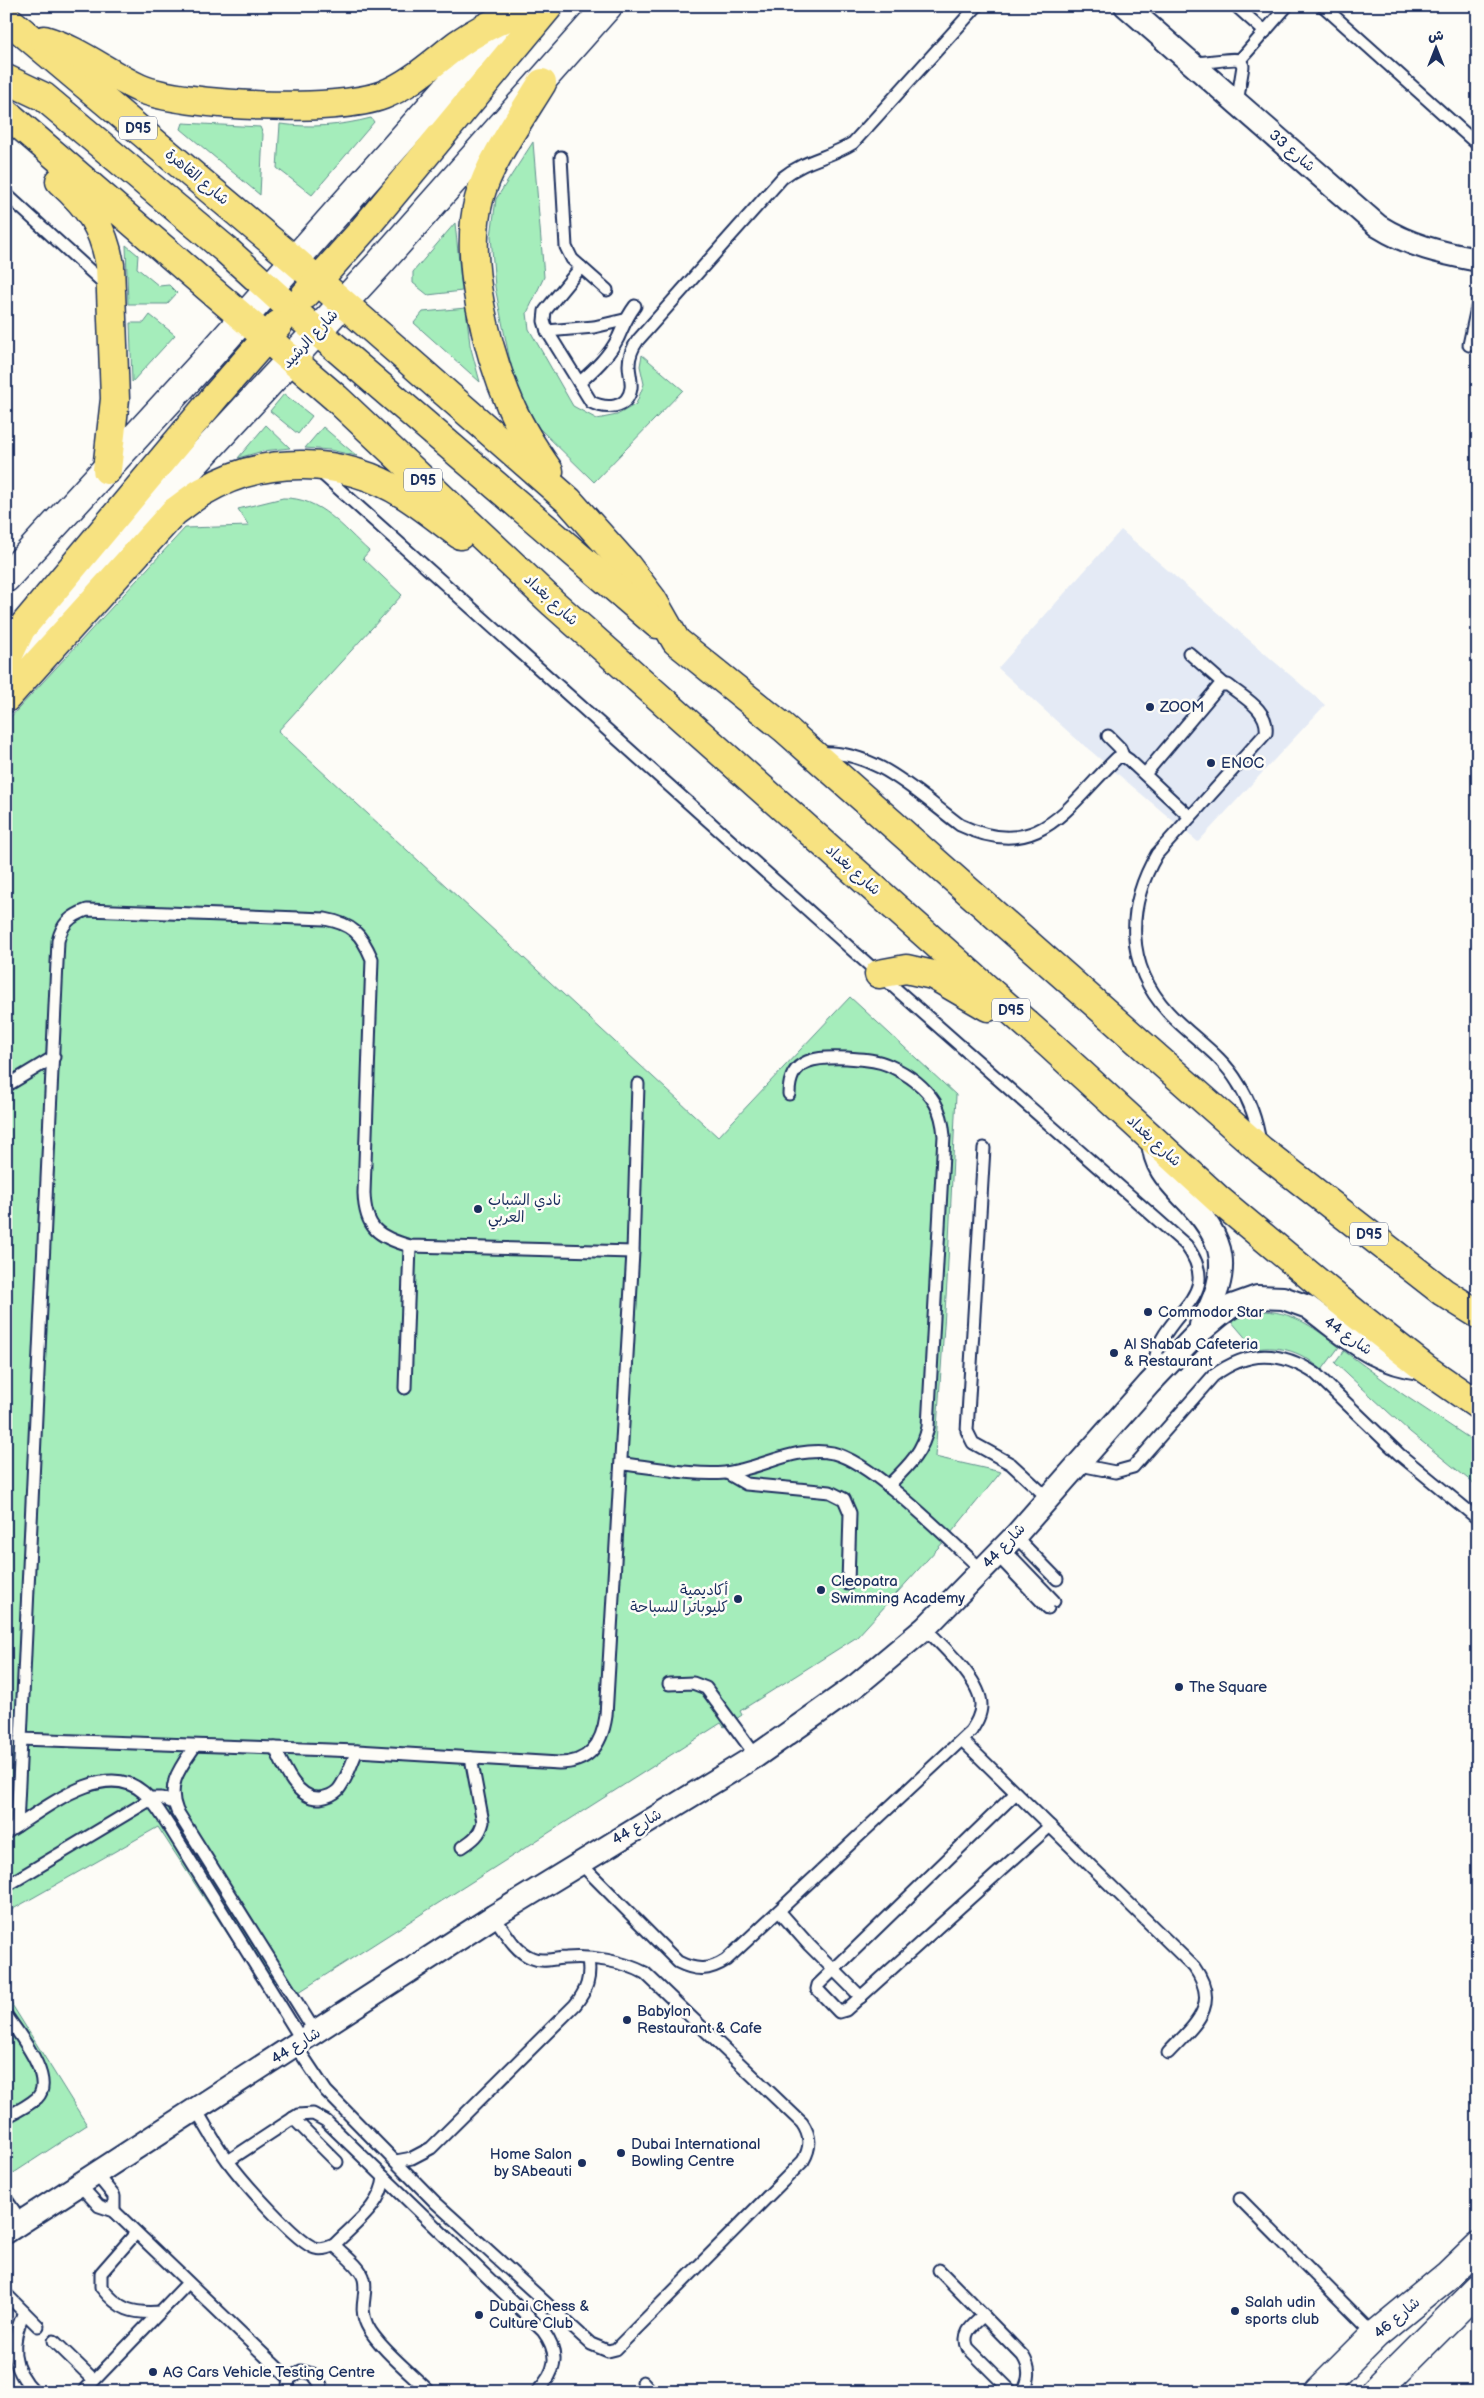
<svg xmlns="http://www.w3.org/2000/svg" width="1484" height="2398" font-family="'Balsamiq Sans','Playpen Sans Arabic',sans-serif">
<rect width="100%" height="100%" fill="#fdfcf7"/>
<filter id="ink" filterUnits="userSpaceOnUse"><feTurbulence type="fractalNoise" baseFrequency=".02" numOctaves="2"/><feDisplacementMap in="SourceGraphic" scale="10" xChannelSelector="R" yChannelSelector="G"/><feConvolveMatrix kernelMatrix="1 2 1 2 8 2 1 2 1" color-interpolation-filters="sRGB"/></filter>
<g filter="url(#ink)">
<!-- built -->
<polygon fill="#e4eaf5" points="1121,530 1325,705 1198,842 1073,736 998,668"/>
<!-- green -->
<g fill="#a5edbb" stroke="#608e8c">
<path d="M371,118L374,122L312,195L277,168L280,124C311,128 340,126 371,118Z"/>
<polygon points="183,123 260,127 263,134 260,195 181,129"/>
<polygon points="533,142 544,277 527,313 529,329 573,406 597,419 617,415 636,404 644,384 640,366 642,355 683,390 594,482 539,428 515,386 495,287 491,236 496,199"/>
<polygon points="455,223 462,291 428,295 413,283 413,272"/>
<polygon points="126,245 138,255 137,268 159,286 169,285 177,293 167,304 128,304"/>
<polygon points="466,308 470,345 480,382 414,323 423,312"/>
<polygon points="150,315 175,335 132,382 130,323 144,323"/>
<polygon points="284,394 312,416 298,434 270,411"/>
<polygon points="266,425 290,448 263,451 238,458"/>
<polygon points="323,427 357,456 330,450 305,448"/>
<path d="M283,498C321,497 343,528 369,551L363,558L402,595L278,731L718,1137L850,997L956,1095L947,1282L935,1457L1001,1472L947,1538L857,1637L740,1711L742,1715L724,1727L721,1723L299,1992L288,1976L264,1990L158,1827L6,1913V722L185,528L249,526L238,509Z"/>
<path d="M1265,1311C1296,1313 1316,1329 1339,1347L1322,1370C1302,1352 1282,1345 1255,1349L1231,1321L1253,1312Z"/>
<polygon points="1344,1351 1404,1395 1478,1444 1478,1487 1410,1432 1335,1363"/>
<polygon points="6,1995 87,2125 6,2178"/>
</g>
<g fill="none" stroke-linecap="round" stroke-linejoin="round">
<defs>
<g id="service">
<polyline points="1236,6 1265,32"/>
<polyline points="1323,6 1478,145"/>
<polyline points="1240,60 1287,6"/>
<path d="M1195,63C1206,63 1233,57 1240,60L1243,66L1237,103"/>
<polyline points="561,157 566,247 572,259 607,290"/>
<polyline points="6,194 108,287"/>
<path d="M581,267L545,311L544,321L547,331L591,402C605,409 628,410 631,388C632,380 629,373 629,365C629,355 633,347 638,340L782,178C806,159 829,158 853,143L977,6"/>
<polyline points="547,331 594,327 624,320"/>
<polyline points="1469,345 1478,303"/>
<path d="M579,383C594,370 609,356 618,338C624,325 626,318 635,306"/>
<path d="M320,472L879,974L1186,1245C1219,1290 1182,1303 1162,1339C1156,1350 1154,1364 1151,1376"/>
<polyline points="1189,653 1224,684"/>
<polyline points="1108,736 1120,748 1123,756"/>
<path d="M817,753C874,748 917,793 960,825C1040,863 1067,806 1117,758L1123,756L1129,760L1190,817"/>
<path d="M1145,774L1220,685H1228C1244,698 1269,710 1266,733L1157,854C1126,907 1125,965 1168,1012C1191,1037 1221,1054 1238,1083C1250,1101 1257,1122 1260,1143"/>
<polyline points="6,1086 54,1057"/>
<path d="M789,1094C789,1057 818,1057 847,1058C860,1059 875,1059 888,1065C906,1073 924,1085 935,1103C941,1113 943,1124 944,1136L928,1427C923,1453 906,1468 888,1486"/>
<polyline points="984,1148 967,1431 973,1443 1011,1464 1049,1499"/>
<polyline points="405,1388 410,1246"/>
<path d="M623,1464C654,1467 693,1476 725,1473C761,1469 796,1445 833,1453C874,1463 949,1540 982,1570"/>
<path d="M1080,1465L1115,1472L1133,1467L1213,1376C1248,1350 1280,1350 1316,1374L1399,1454L1478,1519"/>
<polyline points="727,1473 746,1484 830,1492 844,1499 850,1513 848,1584"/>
<polyline points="1015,1536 1057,1579"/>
<polyline points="1003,1548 1054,1601"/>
<polyline points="997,1555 1048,1608"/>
<polyline points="669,1684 693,1683 706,1688 756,1756"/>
<path d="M20,1739L357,1751L559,1763C589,1763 602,1744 606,1716L633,1252L638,1084"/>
<path d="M962,1740L1194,1967C1222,2006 1194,2025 1168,2053"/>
<path d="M195,1746C180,1768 166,1784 177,1811L316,2033"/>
<path d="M275,1748C283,1766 297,1800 320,1798C327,1797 333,1795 338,1790C347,1779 351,1764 357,1751"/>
<polyline points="1016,1793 818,1985 817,1989 839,2012 846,2010 1050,1826"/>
<path d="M17,1826L58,941C62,924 70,916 87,910L325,919C352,924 361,933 372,959L364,1193C365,1228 378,1237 410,1246L633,1252"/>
<path d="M6,1833C41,1812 103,1758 143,1792C154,1801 161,1814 169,1826L303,2042"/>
<path d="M462,1847C473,1840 480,1835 483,1822L471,1758"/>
<path d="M579,1862L678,1962C696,1971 709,1971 726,1960L971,1731C976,1723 981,1715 981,1705C981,1680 942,1646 925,1628"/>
<polyline points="6,1886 153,1798 161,1798 174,1803"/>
<polyline points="779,1911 809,1945 861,1997"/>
<path d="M6,2015C18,2033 56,2079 37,2098C28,2106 16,2112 6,2117"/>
<path d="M296,2046L326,2091L435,2202L591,2344L608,2351L616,2349L803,2161C811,2147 811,2136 802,2123L645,1973C622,1961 593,1956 566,1958C555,1958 543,1963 532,1958C515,1952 504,1930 494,1916"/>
<path d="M195,2108C206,2126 216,2145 228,2161C241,2179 297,2243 315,2248C322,2250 328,2248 334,2245C353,2225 382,2206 384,2177"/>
<polyline points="293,2118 337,2162"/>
<path d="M228,2161L298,2115L313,2114L326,2121L543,2331C560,2354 557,2371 537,2392"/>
<path d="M396,2161L412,2158L431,2148L575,2005C587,1990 591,1978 588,1959"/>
<polyline points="96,2174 114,2196 114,2211"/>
<polyline points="79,2184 99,2206 114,2211 289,2379"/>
<polyline points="6,2199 21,2221"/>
<polyline points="1240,2199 1375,2335"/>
<path d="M136,2233L101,2273V2287C119,2310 132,2314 160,2312"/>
<path d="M334,2245C343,2254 361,2267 364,2279C368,2294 358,2306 367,2325C377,2346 413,2375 430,2392"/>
<path d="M939,2270L1023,2356C1031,2369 1030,2379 1023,2392"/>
<polyline points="6,2294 38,2326"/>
<path d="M24,2312C10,2343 10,2367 35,2392"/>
<path d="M983,2316C973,2325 961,2333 968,2348L1012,2392"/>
<polyline points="54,2341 94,2380"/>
<polyline points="643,2382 652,2392"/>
<polyline points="83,2392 188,2283"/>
<polyline points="287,2392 289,2379 301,2371 313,2374 321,2385 321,2392"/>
</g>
<g id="minor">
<path d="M1126,6L1378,226C1410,246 1441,253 1478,260"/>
<path d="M1153,1140C1154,1165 1166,1178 1183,1196C1228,1241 1232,1269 1201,1325"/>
<path d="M6,2232L494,1916L756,1756L816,1714L858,1684L925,1628L1015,1536L1149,1384L1195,1336L1220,1315L1232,1306L1257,1297L1283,1298L1308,1307C1350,1338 1371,1362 1426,1369"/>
</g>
<g id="tertiary">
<polyline points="1318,2392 1375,2335 1448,2275 1478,2246"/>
<polyline points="1375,2392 1478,2289"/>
</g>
<g id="secondary">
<polyline points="6,578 208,358 513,14"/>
<polyline points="6,667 380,263 608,6"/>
</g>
<g id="primary">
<polyline points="6,18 294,260 569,501 627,566 652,599 676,641 784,728 1261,1150 1443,1292 1478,1314"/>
<path d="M44,40C79,50 106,73 139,88C183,107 338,113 383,95C411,84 434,62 458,44C475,32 493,23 512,15"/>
<polyline points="6,79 44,97 225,249 292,310 657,624"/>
<path d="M542,83C522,116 489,162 479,199C463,260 487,352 512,409C522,431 535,451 549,471"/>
<polyline points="6,113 336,398 553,603 1049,1044 1219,1200 1356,1314 1426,1369 1478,1405"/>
<path d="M60,181C89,207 103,226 110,265L115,399L107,470"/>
<polyline points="305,295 363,230 549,6"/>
<polyline points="6,661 21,629 219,392 278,325"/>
<path d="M6,698L174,512C183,506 192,498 202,492C263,455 344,456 405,495C424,507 442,522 460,535"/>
<polyline points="879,974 906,969 933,975 988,1007"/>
</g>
</defs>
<!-- service casing -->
<use href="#service" stroke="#1b2f5e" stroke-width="15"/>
<!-- minor casing -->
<use href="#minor" stroke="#1b2f5e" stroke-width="26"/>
<!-- tertiary casing -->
<use href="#tertiary" stroke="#1b2f5e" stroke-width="31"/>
<!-- secondary casing -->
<use href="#secondary" stroke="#1b2f5e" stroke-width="31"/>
<!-- primary casing -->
<use href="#primary" stroke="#1b2f5e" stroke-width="31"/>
<!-- service -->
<use href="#service" stroke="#fdfcf7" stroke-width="11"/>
<!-- minor -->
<use href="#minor" stroke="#fdfcf7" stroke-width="22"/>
<!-- tertiary -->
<use href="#tertiary" stroke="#fdfcf7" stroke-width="28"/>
<!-- secondary -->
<use href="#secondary" stroke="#fdfcf7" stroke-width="28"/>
<!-- primary -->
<use href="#primary" stroke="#f7e281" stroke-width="28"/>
</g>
</g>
<!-- markers -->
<g fill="#1b2f5e" stroke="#fdfcf7" stroke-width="2">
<circle cx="1150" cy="707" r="5"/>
<circle cx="1211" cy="763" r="5"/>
<circle cx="478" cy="1209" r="5"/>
<circle cx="1148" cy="1312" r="5"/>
<circle cx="1114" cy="1353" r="5"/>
<circle cx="821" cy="1590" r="5"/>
<circle cx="738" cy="1599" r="5"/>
<circle cx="1179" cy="1687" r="5"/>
<circle cx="627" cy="2020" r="5"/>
<circle cx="621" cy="2153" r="5"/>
<circle cx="582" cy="2163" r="5"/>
<circle cx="1235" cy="2311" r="5"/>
<circle cx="479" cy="2315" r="5"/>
<circle cx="153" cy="2372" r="5"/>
</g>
<g text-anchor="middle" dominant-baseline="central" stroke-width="5" stroke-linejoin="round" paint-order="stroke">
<!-- shield labels -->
<g fill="#fdfcf7" stroke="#5f6c8c" stroke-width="1">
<rect x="119" y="116.5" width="38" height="23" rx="4"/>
<rect x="404" y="468.5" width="38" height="23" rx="4"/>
<rect x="992" y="998.5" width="38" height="23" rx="4"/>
<rect x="1350" y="1222.5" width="38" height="23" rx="4"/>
</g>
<g font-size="14" font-weight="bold" fill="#1b2f5e">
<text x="138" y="128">D95</text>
<text x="423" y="480">D95</text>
<text x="1011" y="1010">D95</text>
<text x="1369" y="1234">D95</text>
</g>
<!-- street labels -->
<g font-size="15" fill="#1b2f5e" stroke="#fdfcf7">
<text transform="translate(1292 151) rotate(41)">شارع 33</text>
<text transform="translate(197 177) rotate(40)">شارع القاهرة</text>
<text transform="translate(310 339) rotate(-47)">شارع الرشيد</text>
<text transform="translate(551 600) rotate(43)">شارع بغداد</text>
<text transform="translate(853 870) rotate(42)">شارع بغداد</text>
<text transform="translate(1154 1141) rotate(43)">شارع بغداد</text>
<text transform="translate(1348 1336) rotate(35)">شارع 44</text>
<text transform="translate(1004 1546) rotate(-47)">شارع 44</text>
<text transform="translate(637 1827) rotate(-31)">شارع 44</text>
<text transform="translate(296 2046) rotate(-32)">شارع 44</text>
<text transform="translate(1397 2318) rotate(-40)">شارع 46</text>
</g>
<!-- poi labels -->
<g font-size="15" fill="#1b2f5e" stroke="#fdfcf7" text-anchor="start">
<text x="1160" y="707">ZOOM</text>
<text x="1221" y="763">ENOC</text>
<text x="488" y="1200">نادي الشباب<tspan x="488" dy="17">العربي</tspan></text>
<text x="1158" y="1312">Commodor Star</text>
<text x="1124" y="1344">Al Shabab Cafeteria<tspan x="1124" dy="17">&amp; Restaurant</tspan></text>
<text x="831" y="1581">Cleopatra<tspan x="831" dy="17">Swimming Academy</tspan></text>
<text x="728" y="1590" text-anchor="end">أكاديمية<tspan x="728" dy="17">كليوباترا للسباحة</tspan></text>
<text x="1189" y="1687">The Square</text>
<text x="637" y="2011">Babylon<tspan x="637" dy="17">Restaurant &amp; Cafe</tspan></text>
<text x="631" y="2144">Dubai International<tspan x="631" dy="17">Bowling Centre</tspan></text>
<text x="572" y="2154" text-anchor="end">Home Salon<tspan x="572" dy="17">by SAbeauti</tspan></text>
<text x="1245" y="2302">Salah udin<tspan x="1245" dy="17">sports club</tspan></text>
<text x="489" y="2306">Dubai Chess &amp;<tspan x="489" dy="17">Culture Club</tspan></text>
<text x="163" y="2372">AG Cars Vehicle Testing Centre</text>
</g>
</g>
<!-- margin -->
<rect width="1484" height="2398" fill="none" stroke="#fdfcf7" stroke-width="25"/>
<rect x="12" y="12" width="1459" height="2373" fill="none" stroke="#1b2f5e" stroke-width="2" filter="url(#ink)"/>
<!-- north arrow -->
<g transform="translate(1436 48)" stroke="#fdfcf7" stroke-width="4" paint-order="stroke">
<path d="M0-4L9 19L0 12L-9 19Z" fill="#1b2f5e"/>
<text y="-8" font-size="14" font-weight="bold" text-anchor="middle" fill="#1b2f5e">ش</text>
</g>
</svg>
